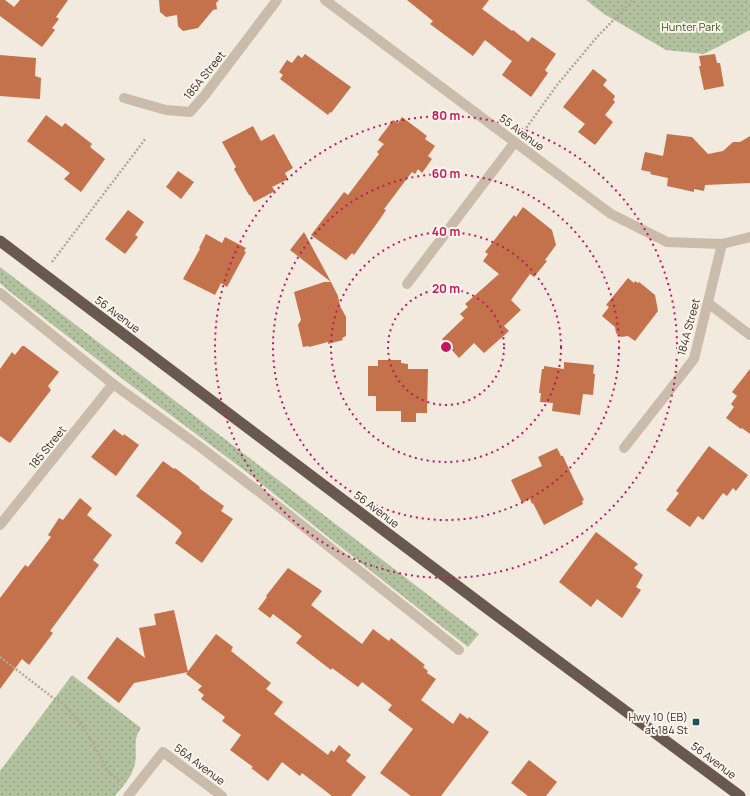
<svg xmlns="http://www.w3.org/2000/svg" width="750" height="796" font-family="Manrope,sans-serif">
<defs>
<pattern id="green-dots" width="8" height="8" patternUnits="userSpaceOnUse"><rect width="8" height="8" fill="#b2c19e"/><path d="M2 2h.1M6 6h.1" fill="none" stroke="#929d81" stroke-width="1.8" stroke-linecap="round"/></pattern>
</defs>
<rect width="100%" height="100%" fill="#f2eade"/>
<!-- green -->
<g fill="url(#green-dots)">
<polygon points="586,0 750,0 750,30 704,54 666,50 604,14"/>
<polygon points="0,267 59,312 479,634 468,647 391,587 244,470 120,377 9,291 0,283"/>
<path d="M72,675L141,728C131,742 139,753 134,767C131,778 122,787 115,796H0V771Z"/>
</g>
<!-- building -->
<g fill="#c3724b">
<polygon points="0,0 5,0 14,7 20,0 68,0 56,17 59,19 52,28 55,30 42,47 0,16"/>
<polygon points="159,0 219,0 216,3 217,9 213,10 198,28 183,31 178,26 177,15 166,17 160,12"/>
<polygon points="407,0 489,0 482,9 512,31 513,30 528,42 532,37 556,54 545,70 548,73 531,97 502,75 512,61 485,40 473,56 430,24 433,21"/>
<polygon points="305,54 351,87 331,113 330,112 328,115 280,79 283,75 279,72 287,60 292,63 298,55 302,58"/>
<polygon points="715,54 717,63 720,63 724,86 704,90 699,66 701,66 699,56"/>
<polygon points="0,55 36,58 35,76 41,78 40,99 0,96"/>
<polygon points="593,69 607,80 603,85 615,96 613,100 615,102 605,115 613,122 595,145 578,132 585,124 563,107"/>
<polygon points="46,115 62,127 65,123 92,144 90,147 105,159 81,192 64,179 70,173 27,141"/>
<polygon points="402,117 427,136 425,139 435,146 428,156 432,159 422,173 418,169 415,174 412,172 384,209 386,210 380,219 354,255 352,253 346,260 311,235 344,192 348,195 379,154 377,152 384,144 378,140 393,120 398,123"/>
<polygon points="253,126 261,141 274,134 293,168 285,173 288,179 272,187 275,191 254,202 250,195 249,195 234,169 236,167 222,142"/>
<polygon points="667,134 692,137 708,154 723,151 733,142 740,142 750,136 750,183 705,185 704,191 694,189 694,192 667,186 668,178 650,174 651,172 641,170 645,152 663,156"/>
<polygon points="178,171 194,182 181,199 166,187"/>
<polygon points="523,207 552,230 556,245 545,260 547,261 534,277 530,274 511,300 521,310 504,326 509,331 484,353 474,343 459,358 442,339 464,318 460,314 468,307 465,304 499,274 483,261 488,254 485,252 514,215 516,217"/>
<polygon points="128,210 144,222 135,235 138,237 125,254 105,239"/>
<polygon points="304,232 331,282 290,250"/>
<polygon points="206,234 222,243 225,237 246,248 244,251 246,252 227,287 221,283 215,295 183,279 200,249 199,248"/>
<polygon points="628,278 634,283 635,281 638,283 639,282 655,295 658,311 635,341 628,336 621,337 616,333 615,327 602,316 609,307 606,305"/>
<polygon points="324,282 331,282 338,296 340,306 346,317 346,336 342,338 343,340 328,344 328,342 309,347 309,346 303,347 298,325 301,320 294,292"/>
<polygon points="22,346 24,346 59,372 48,386 51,390 10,443 0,436 0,369 12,352 15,355"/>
<polygon points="378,360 401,360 401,363 408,364 408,369 428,369 427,413 416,413 416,422 401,422 401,411 376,411 376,396 368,396 368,366 378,366"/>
<polygon points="564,362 594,365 593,374 595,374 593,395 583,394 580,415 552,411 553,403 540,402 541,393 539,393 542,369 544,369 544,366 564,369"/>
<polygon points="750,369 750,434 742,428 741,429 726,418 734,407 731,404 737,396 732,392"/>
<polygon points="114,429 123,436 124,434 139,445 116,476 91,457"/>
<polygon points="709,446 748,475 736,491 733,488 727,496 723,493 703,520 698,516 690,527 666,510 679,493 676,491"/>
<polygon points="557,448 561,456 563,456 574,480 584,500 582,501 583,504 544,525 533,503 532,504 530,499 522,503 511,480 542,466 538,457"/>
<polygon points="163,461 174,469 175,468 200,487 199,488 224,506 221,511 233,519 202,563 175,543 182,533 180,530 136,496"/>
<polygon points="80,498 92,508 87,515 112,535 93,560 99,565 50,631 53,633 29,665 22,659 0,689 0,598 25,565 28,567 51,537 48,535 59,518 63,520"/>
<polygon points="596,532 638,564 634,568 643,575 636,587 641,590 622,618 597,599 591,607 559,582"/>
<polygon points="288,568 322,591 311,605 362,644 373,629 389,641 391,638 425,665 423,667 428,671 427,673 436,679 421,700 453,724 460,713 468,719 469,717 489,732 441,796 411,796 380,773 413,729 388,710 392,705 362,682 358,687 332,668 331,670 296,643 302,636 273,614 270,618 258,609 267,597 266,596"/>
<polygon points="174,610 188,672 134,683 119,703 87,678 117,637 145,658 139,628 156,625 154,614"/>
<polygon points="216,634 233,647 231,651 271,683 266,689 283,702 274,714 328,755 331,750 334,752 339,745 351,755 346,761 366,777 351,796 332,796 302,773 300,776 282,762 268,781 251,768 253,767 230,750 241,735 222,721 225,717 201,699 204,695 198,690 202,686 186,674"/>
<polygon points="529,760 557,782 546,796 528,796 511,783"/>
</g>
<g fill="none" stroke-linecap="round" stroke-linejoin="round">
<!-- path -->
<g stroke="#b6a594" stroke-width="2.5" stroke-dasharray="2 2" stroke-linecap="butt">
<polyline points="524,131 557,85 597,37 633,0"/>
<polyline points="52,262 146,138"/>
<polyline points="0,657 52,697 62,703 84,728 108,771 120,781"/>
</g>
<!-- service -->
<polyline stroke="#cabbaa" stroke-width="10" points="708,303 750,335"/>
<!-- minor -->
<g stroke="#cabbaa" stroke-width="10">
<polyline points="325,0 611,214 667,242 722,244 750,237"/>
<polyline points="124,98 166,110 190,112 205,95 277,0"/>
<polyline points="407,284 515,142"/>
<polyline points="0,293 113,384 199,446 284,511 459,650"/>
<polyline points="624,448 694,359 722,244"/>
<polyline points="0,525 113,384"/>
<polyline points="128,796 163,752 222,796"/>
</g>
<!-- trunk -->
<polyline stroke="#68584e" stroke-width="11" points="0,241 488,609 740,796"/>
</g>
<!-- distance rings -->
<g fill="none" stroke="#c2185b" stroke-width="2" stroke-dasharray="2 4">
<circle cx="446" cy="347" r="58"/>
<circle cx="446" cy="347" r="115"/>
<circle cx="446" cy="347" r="173"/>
<circle cx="446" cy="347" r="231"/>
</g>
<!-- markers -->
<rect fill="#1f5058" stroke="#faf4ea" stroke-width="1.5" x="692" y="718" width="8" height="8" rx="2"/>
<g text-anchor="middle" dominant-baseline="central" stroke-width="4" stroke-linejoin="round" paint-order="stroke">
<!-- park labels -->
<g font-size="11" fill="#43552d" stroke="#faf4ea">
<text x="691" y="26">Hunter Park</text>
</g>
<!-- street labels -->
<g font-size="11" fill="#372f29" stroke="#faf4ea">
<text transform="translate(204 75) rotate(-51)">185A Street</text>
<text transform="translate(522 132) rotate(37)">55 Avenue</text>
<text transform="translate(118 314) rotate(37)">56 Avenue</text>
<text transform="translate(688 327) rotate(-75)">184A Street</text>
<text transform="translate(47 447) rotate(-51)">185 Street</text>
<text transform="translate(377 509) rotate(37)">56 Avenue</text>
<text transform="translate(714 760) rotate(37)">56 Avenue</text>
<text transform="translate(200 764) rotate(37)">56A Avenue</text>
</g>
<!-- poi labels -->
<g font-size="11" fill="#372f29" stroke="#faf4ea" text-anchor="end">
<text x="688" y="716">Hwy 10 (EB)<tspan x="688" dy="13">at 184 St</tspan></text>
</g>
</g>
<circle cx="446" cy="347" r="6" fill="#c2185b" stroke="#faf4ea" stroke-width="2"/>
<g font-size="12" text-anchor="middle" font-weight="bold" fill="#c2185b" stroke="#faf4ea" stroke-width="4" stroke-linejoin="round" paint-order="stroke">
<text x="446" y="120">80 m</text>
<text x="446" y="178">60 m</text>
<text x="446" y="236">40 m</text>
<text x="446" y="293">20 m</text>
</g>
</svg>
